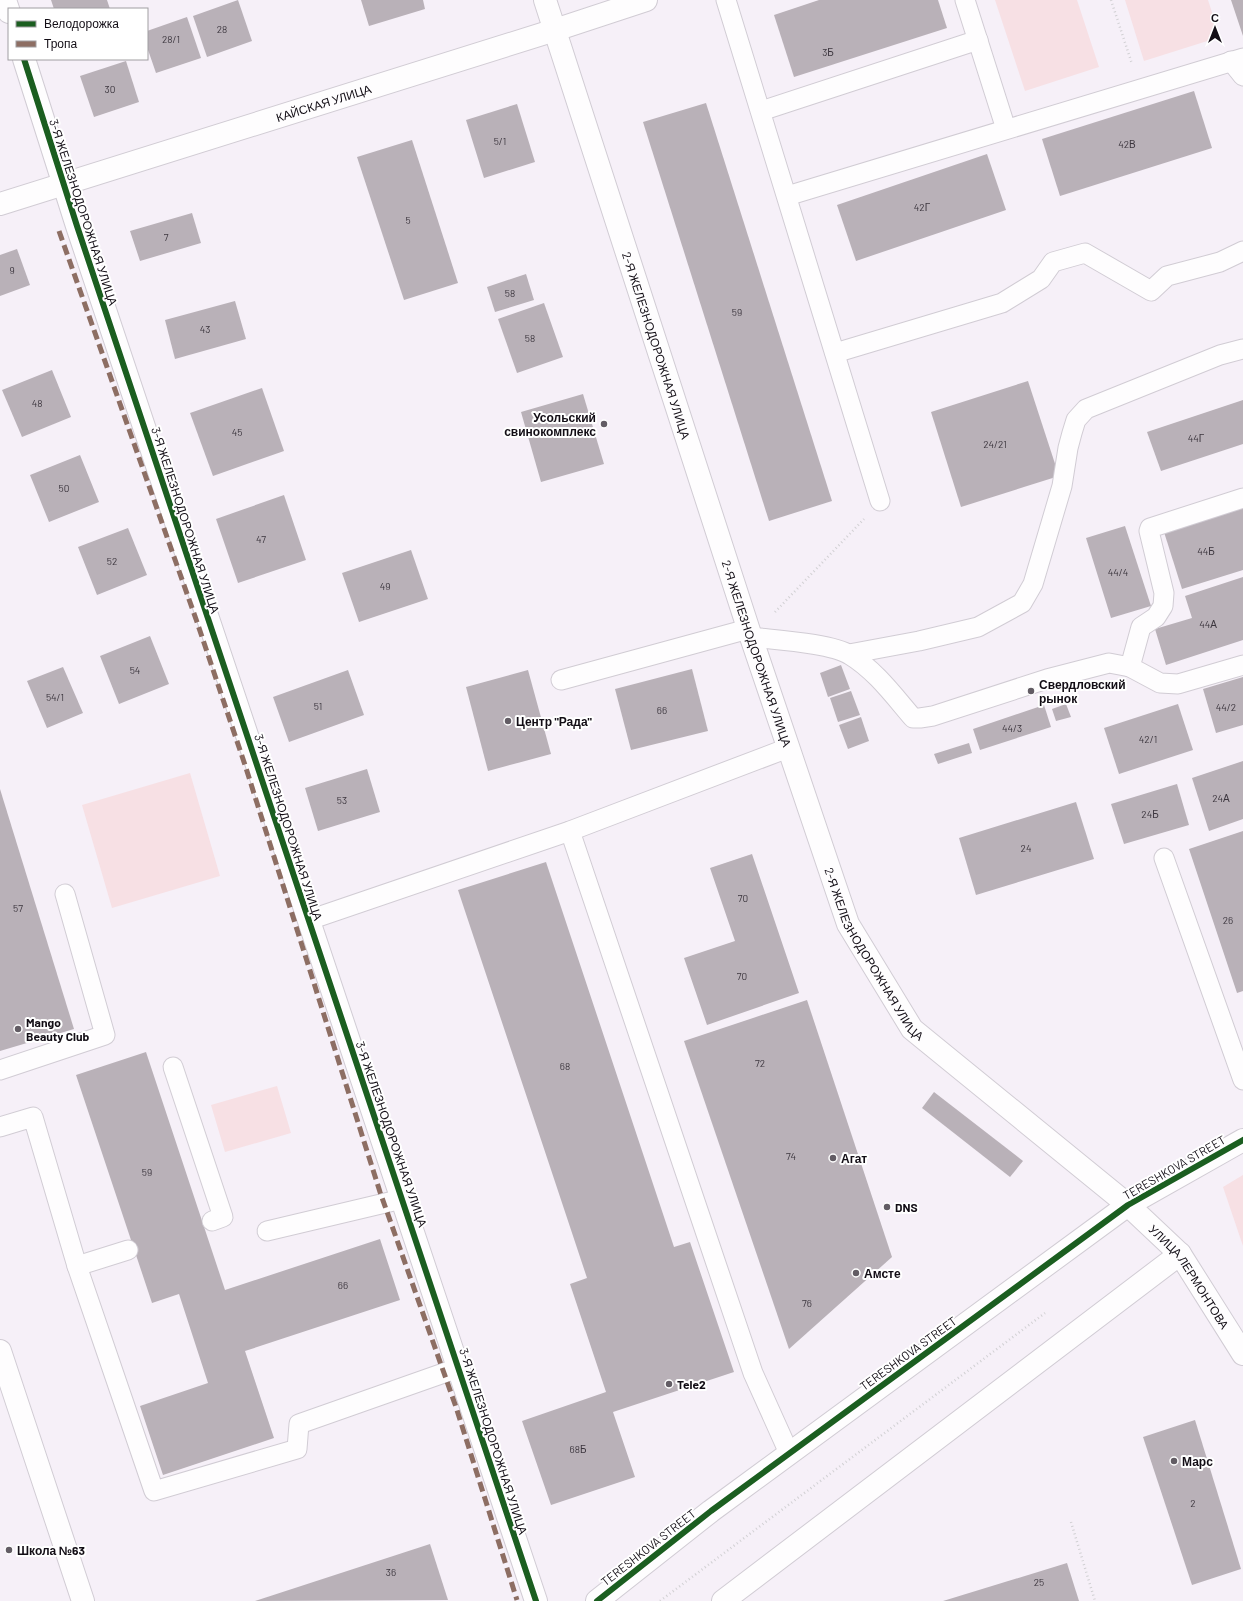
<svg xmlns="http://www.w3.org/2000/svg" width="1243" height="1601" font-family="Barlow,sans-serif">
<rect width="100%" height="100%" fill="#f6f0f8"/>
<!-- green -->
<g fill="#f7e0e4">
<polygon points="995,0 1077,0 1099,67 1025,91"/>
<polygon points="1125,0 1208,0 1220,37 1144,61"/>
<polygon points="190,773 220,876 112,908 82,805"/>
<polygon points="277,1086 291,1133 225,1152 211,1105"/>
<polygon points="1243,1175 1243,1246 1223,1187"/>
</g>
<!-- building -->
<g fill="#b9b1b8">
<polygon points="51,0 107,0 110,9 54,9"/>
<polygon points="238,0 252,41 207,57 193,16"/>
<polygon points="361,0 423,0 425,9 369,26"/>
<polygon points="819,0 938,0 947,28 794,77 774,15"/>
<polygon points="1231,0 1243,0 1243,36"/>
<polygon points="187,17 201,58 156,73 147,47 147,31"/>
<polygon points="126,61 139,102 94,117 80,76"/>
<polygon points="1194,91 1212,148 1060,196 1042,139"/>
<polygon points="706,103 832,501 769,521 643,122"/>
<polygon points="517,104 535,162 484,178 466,120"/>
<polygon points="412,140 458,283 404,300 357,157"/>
<polygon points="987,154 1006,210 856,261 837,205"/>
<polygon points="192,213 201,243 140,261 130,231"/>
<polygon points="17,249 30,285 0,296 0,255"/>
<polygon points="526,274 534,300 495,312 487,287"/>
<polygon points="235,301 246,339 175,359 165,320"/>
<polygon points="544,303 563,357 517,373 498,319"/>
<polygon points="52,370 71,417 22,437 2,390"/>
<polygon points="1028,381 1059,476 961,507 931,412"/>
<polygon points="262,388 284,451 213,476 190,413"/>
<polygon points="583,394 604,464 541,482 521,412"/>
<polygon points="1243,400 1243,444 1161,471 1147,432"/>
<polygon points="80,455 99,502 49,522 30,475"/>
<polygon points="284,495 306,560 238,583 216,519"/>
<polygon points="1243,507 1243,570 1182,589 1164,532"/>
<polygon points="1125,526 1151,606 1111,618 1086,538"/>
<polygon points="128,528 147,575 97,595 78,547"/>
<polygon points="411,550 428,599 359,622 342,573"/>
<polygon points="1243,577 1243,640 1166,665 1155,629 1192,618 1185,596"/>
<polygon points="150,636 169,684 119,704 100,656"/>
<polygon points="841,665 850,689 828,697 820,673"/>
<polygon points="63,667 83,713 47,728 27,681"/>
<polygon points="692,669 708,731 631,750 615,689"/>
<polygon points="348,670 364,715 289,742 273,697"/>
<polygon points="528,670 551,754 488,771 466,687"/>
<polygon points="1243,677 1243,725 1216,733 1203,689"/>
<polygon points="851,691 860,715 838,722 830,698"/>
<polygon points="1066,704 1071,717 1056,721 1052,709"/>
<polygon points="1178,704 1193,750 1119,774 1104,728"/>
<polygon points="1044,705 1051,727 980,750 973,729"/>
<polygon points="861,717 869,741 848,749 839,725"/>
<polygon points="969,743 972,753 938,764 934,754"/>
<polygon points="1243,761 1243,819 1209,831 1192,778"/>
<polygon points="367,769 380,812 318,831 305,788"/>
<polygon points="1177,784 1189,825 1124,844 1111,804"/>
<polygon points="0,789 74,1029 0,1051"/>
<polygon points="1076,802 1094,859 976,895 959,838"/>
<polygon points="1243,831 1243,991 1237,993 1189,849"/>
<polygon points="752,854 799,993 707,1025 684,958 735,941 710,868"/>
<polygon points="546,862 674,1247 690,1242 734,1372 613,1412 635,1477 551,1505 522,1421 606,1392 570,1284 587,1278 458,890"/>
<polygon points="807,1000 892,1257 789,1349 684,1041"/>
<polygon points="146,1052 225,1290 380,1239 400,1300 245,1351 274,1438 163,1475 140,1406 208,1383 179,1294 152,1303 76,1075"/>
<polygon points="934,1092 1023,1161 1010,1177 922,1108"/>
<polygon points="1195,1420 1241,1569 1192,1585 1143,1437"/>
<polygon points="430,1544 448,1600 255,1601"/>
<polygon points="1067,1563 1079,1601 943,1601"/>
</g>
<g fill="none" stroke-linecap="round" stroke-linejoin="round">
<defs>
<g id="service">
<polyline points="726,0 880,501"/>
<polyline points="965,0 1006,129"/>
<polyline points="1231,61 1243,76"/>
<polyline points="761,111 978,40"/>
<polyline points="787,196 1243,58"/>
<polyline points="835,353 1002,303 1041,279 1053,262 1085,253 1151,291 1167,276 1220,262 1243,251"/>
<polyline points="1243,498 1150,528 1149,531 1164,593 1163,606 1156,617 1141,627 1130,667 1160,683 1178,684 1243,665"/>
<path d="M751,637C775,640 831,643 850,655C875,670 894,696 913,718H920L933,716L1047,679L1109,663L1130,667"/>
<polyline points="849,654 919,641 978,627 1022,603 1033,584 1062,486 1068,448 1072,433 1076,420 1086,409 1220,355 1243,349"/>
<polyline points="561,680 748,629"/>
<polyline points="570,831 753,1373 789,1453"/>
<polyline points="1164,858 1243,1080"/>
<polyline points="309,920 570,831 788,748"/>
<polyline points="173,1067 223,1217 212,1221"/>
<polyline points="0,1070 105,1035 65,894"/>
<polyline points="0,1127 33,1117 77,1266 154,1491 297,1449 299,1424 458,1368"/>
<polyline points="267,1231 402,1199"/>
<polyline points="77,1266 128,1250"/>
</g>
<g id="minor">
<polyline points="5,0 9,12"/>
<polyline points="24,59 77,226 536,1601"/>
<path id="s1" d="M0,204L555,30L646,0"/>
<polyline points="0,1351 83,1601"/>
</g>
<g id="tertiary">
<polyline points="597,1601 711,1511 1128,1205 1243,1140"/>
<polyline points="723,1601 1180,1254"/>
</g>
<g id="secondary">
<path id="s2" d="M545,0L751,637L848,924L912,1029L1128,1205L1180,1254L1243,1354"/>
</g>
</defs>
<!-- service casing -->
<use href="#service" stroke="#d1ccd4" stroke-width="21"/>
<!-- minor casing -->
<use href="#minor" stroke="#d1ccd4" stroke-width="24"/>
<!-- tertiary casing -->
<use href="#tertiary" stroke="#d1ccd4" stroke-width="24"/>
<!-- secondary casing -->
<use href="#secondary" stroke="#d1ccd4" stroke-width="24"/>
<!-- path -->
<g stroke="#d1d0d3" stroke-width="2.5" stroke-dasharray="1 3" stroke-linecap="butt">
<polyline points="1111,0 1132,64"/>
<polyline points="775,612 864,519"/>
<polyline points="1071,1522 1095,1601"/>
<polyline points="660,1601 1045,1313"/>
</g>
<!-- service -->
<use href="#service" stroke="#fefdfe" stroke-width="19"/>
<!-- minor -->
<use href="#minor" stroke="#fefdfe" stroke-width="22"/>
<!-- tertiary -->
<use href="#tertiary" stroke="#fefdfe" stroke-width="22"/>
<!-- secondary -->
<use href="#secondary" stroke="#fefdfe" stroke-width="22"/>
<!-- quiet -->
<polyline stroke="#8d6e63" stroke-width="5" stroke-dasharray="10 5" stroke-linecap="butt" points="59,231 197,622 245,765 380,1192 456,1407 517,1600"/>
<defs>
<g id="cycleway">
<polyline points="24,59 77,226 536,1601"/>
<polyline points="597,1601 711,1511 1128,1205 1243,1140"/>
</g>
</defs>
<!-- cycleway casing -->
<use href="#cycleway" stroke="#fff" stroke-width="8"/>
<!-- cycleway -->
<use href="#cycleway" stroke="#1b5e20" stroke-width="6"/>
</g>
<!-- markers -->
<g fill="#625c64" stroke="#fff" stroke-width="1.5">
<circle cx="604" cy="424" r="4"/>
<circle cx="1031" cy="691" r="4"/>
<circle cx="508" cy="721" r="4"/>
<circle cx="18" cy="1029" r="4"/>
<circle cx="833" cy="1158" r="4"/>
<circle cx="887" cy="1207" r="4"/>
<circle cx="856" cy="1273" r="4"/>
<circle cx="669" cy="1384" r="4"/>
<circle cx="1174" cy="1461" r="4"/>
<circle cx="9" cy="1550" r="4"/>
</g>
<g text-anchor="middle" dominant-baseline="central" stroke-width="4" stroke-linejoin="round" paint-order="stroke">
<!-- number labels -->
<g font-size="10" fill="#3c363e">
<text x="222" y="29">28</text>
<text x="171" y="39">28/1</text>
<text x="828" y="52">3Б</text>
<text x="110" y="89">30</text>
<text x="500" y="141">5/1</text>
<text x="1127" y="144">42В</text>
<text x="922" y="207">42Г</text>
<text x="408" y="220">5</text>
<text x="166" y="237">7</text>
<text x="12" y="270">9</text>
<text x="510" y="293">58</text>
<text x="737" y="312">59</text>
<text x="205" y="329">43</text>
<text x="530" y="338">58</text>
<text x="37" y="403">48</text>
<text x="237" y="432">45</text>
<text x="1196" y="438">44Г</text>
<text x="995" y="444">24/21</text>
<text x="64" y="488">50</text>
<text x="261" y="539">47</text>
<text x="1206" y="551">44Б</text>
<text x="112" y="561">52</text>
<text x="1118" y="572">44/4</text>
<text x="385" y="586">49</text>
<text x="1208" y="624">44А</text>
<text x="135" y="670">54</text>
<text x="55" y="697">54/1</text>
<text x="318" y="706">51</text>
<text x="1226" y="707">44/2</text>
<text x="662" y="710">66</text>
<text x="1012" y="728">44/3</text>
<text x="1148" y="739">42/1</text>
<text x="1221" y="798">24А</text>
<text x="342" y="800">53</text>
<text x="1150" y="814">24Б</text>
<text x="1026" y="848">24</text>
<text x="743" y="898">70</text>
<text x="18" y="908">57</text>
<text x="1228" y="920">26</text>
<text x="742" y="976">70</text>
<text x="760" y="1063">72</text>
<text x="565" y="1066">68</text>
<text x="791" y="1156">74</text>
<text x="147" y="1172">59</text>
<text x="343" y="1285">66</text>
<text x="807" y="1303">76</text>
<text x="578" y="1449">68Б</text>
<text x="1193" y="1503">2</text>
<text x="391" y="1572">36</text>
<text x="1039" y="1582">25</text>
</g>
<!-- street labels -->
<g font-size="12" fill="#120d15" stroke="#fff">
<text stroke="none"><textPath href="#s1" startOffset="339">КАЙСКАЯ УЛИЦА</textPath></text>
<text transform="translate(84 212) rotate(72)">3-Я ЖЕЛЕЗНОДОРОЖНАЯ УЛИЦА</text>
<text stroke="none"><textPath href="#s2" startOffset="363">2-Я ЖЕЛЕЗНОДОРОЖНАЯ УЛИЦА</textPath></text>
<text transform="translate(186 520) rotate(72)">3-Я ЖЕЛЕЗНОДОРОЖНАЯ УЛИЦА</text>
<text stroke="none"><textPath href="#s2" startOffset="687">2-Я ЖЕЛЕЗНОДОРОЖНАЯ УЛИЦА</textPath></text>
<text transform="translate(289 827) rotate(72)">3-Я ЖЕЛЕЗНОДОРОЖНАЯ УЛИЦА</text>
<text stroke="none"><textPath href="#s2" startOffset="1011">2-Я ЖЕЛЕЗНОДОРОЖНАЯ УЛИЦА</textPath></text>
<text transform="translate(392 1134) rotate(71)">3-Я ЖЕЛЕЗНОДОРОЖНАЯ УЛИЦА</text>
<text transform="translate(1174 1167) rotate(-30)">TERESHKOVA STREET</text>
<text stroke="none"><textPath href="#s2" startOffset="1469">УЛИЦА ЛЕРМОНТОВА</textPath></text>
<text transform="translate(908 1353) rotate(-36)">TERESHKOVA STREET</text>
<text transform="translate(494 1441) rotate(72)">3-Я ЖЕЛЕЗНОДОРОЖНАЯ УЛИЦА</text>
<text transform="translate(648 1547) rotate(-38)">TERESHKOVA STREET</text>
</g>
<!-- poi labels -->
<g font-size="12" font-weight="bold" fill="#120d15" stroke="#fff" text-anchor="start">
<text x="596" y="417" text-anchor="end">Усольский<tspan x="596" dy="14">свинокомплекс</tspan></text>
<text x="1039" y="684">Свердловский<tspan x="1039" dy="14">рынок</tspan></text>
<text x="516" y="721">Центр "Рада"</text>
<text x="26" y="1022">Mango<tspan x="26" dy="14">Beauty Club</tspan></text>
<text x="841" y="1158">Агат</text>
<text x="895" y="1207">DNS</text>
<text x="864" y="1273">Амсте</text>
<text x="677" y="1384">Tele2</text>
<text x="1182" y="1461">Марс</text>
<text x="17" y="1550">Школа №63</text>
</g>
</g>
<!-- legend -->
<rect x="8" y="8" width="140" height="52" fill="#ffffff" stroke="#a09ea1"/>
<rect x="16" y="21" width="20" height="6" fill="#1b5e20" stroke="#a09ea1"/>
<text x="44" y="28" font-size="12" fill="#120d15">Велодорожка</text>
<rect x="16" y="41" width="20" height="6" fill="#8d6e63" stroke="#a09ea1"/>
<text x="44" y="48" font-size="12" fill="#120d15">Тропа</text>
<!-- north arrow -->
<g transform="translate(1215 28)" stroke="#ffffff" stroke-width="3" paint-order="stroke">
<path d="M0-3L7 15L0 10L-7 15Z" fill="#120d15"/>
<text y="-6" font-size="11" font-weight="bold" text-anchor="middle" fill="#120d15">С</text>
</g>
</svg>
